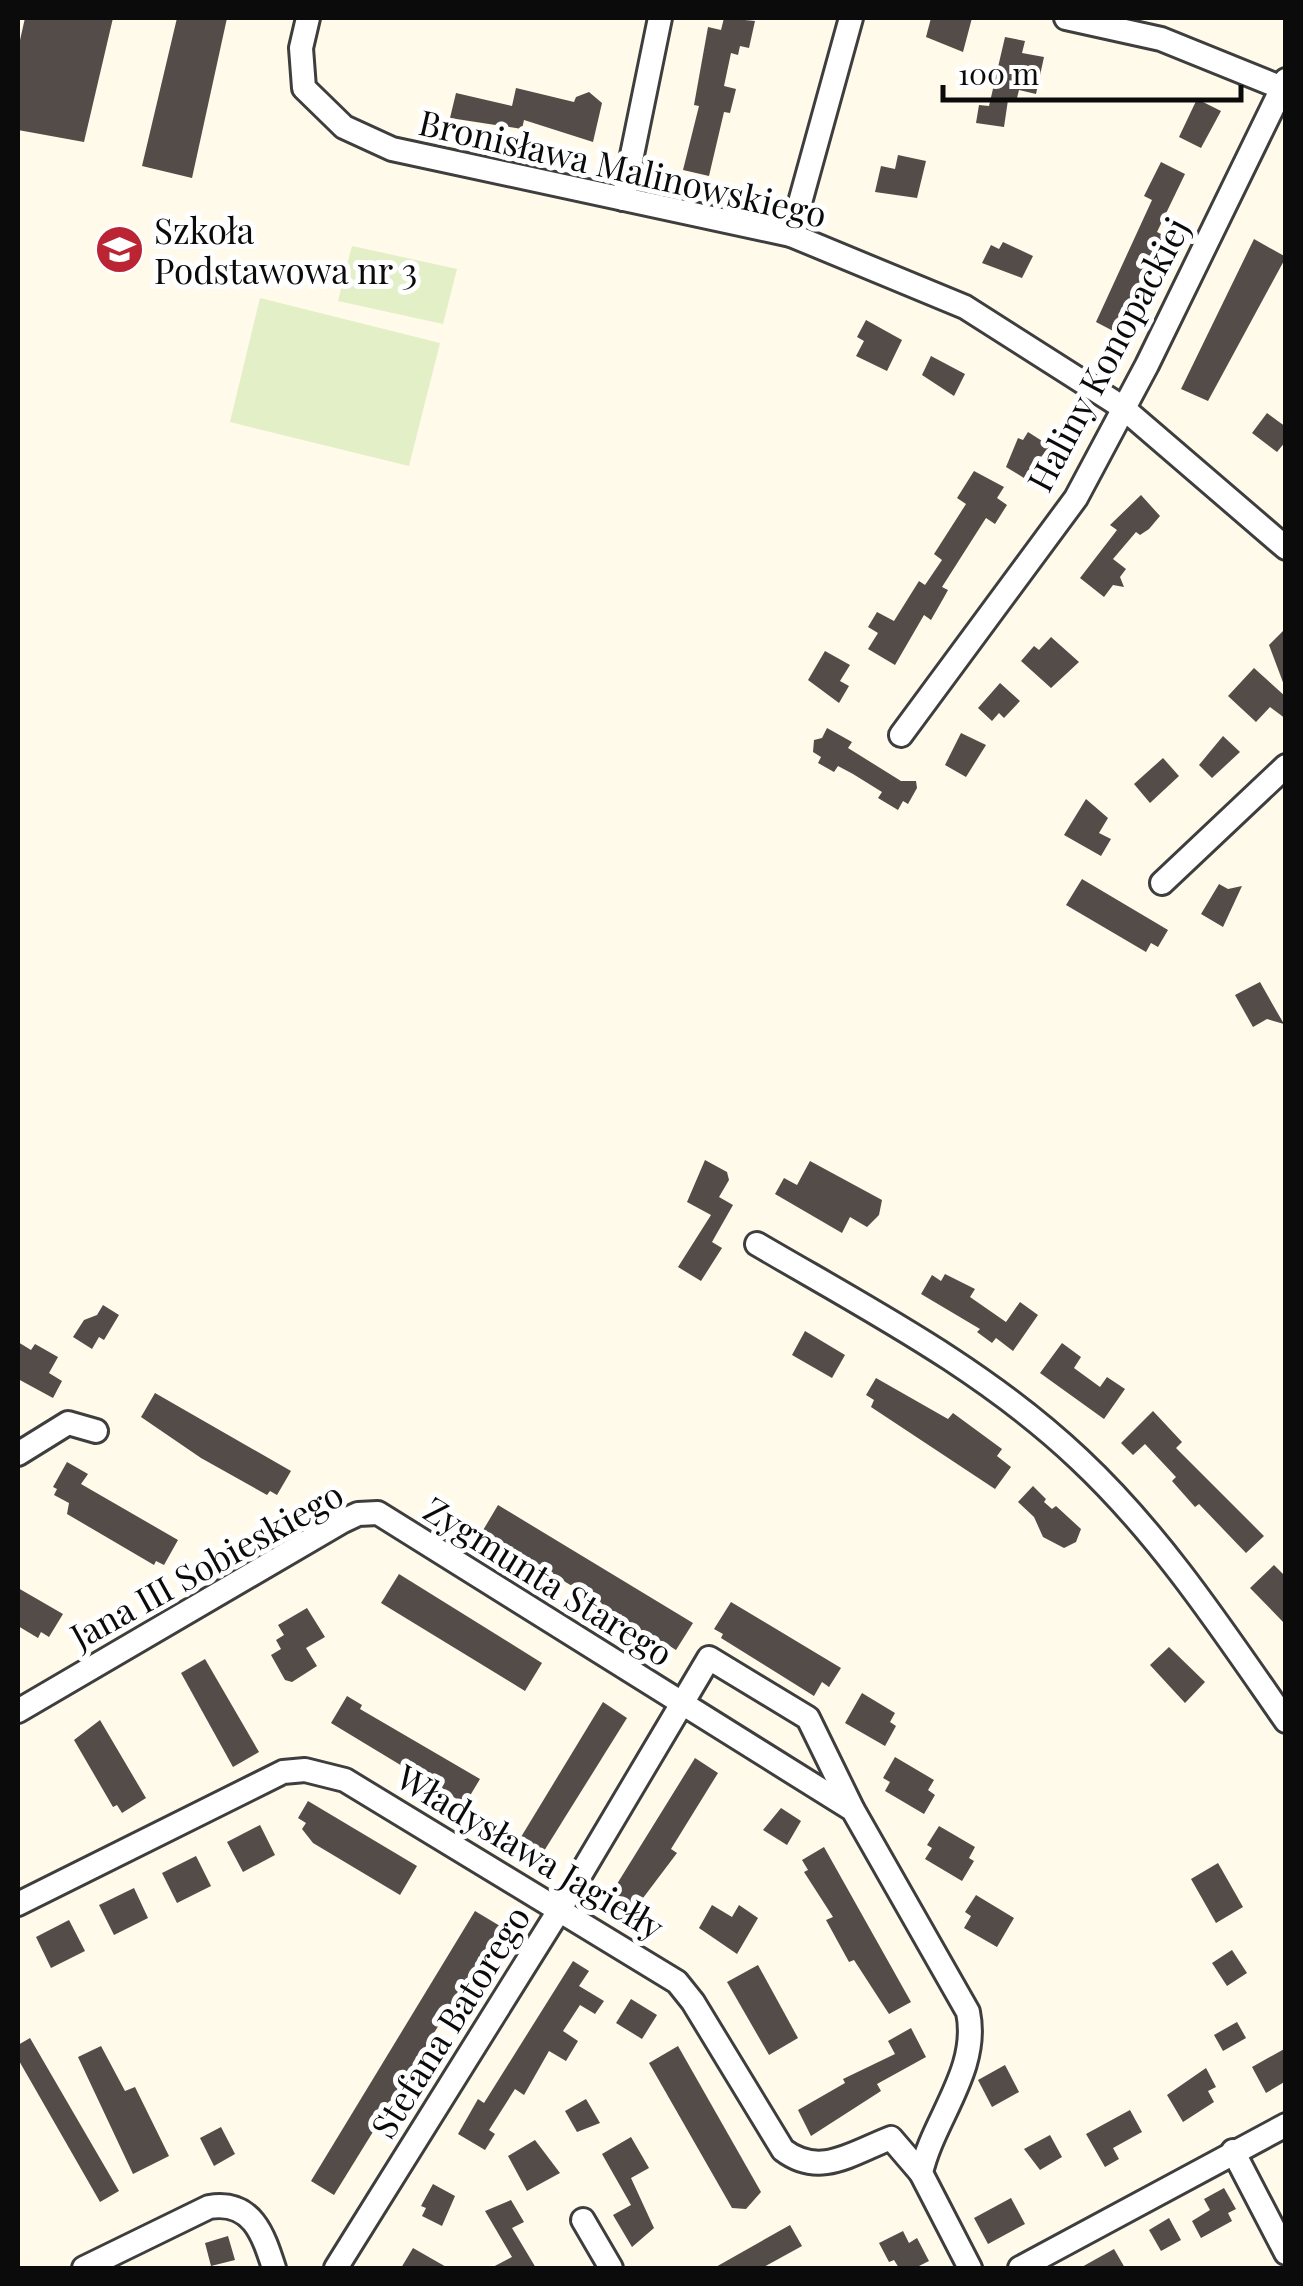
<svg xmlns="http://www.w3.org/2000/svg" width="1303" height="2286" font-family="'Playfair Display',serif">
<rect width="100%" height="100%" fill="#fffae9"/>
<!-- pitch -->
<g fill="#e3efc6">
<polygon points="352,246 457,269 443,324 338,301"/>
<polygon points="260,298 440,343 409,466 230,422"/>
</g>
<!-- building -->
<g fill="#544c48">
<polygon points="25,18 113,18 84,142 18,130 18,49"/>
<polygon points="177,18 227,18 192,178 142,166"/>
<polygon points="724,18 755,21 749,48 740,46 738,55 731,53 724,86 736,89 730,113 724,112 709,176 683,170 699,106 694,105 708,27 721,30"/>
<polygon points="931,18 972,18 963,52 926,37"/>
<polygon points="1005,37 1025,41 1022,53 1044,57 1036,94 1019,90 1016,102 1008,100 1004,127 976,123 979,105 989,106"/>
<polygon points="516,88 574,102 576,97 589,92 602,103 593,142 524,120 522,129 450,118 456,93 512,106"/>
<polygon points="1197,99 1221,111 1201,148 1179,137"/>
<polygon points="898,155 926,161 917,198 875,192 881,166 895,169"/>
<polygon points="1161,162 1185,174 1157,232 1165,236 1117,333 1096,322 1152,200 1144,196"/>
<polygon points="1254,239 1286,257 1208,401 1181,389"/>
<polygon points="1003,242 1033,256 1022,278 982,263 991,245 999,249"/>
<polygon points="866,320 902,340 887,371 856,356 864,341 857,337"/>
<polygon points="931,356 965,374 954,396 922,375"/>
<polygon points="1267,413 1286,427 1286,441 1277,452 1252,433"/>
<polygon points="1028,432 1050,446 1024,478 1006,467 1018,438 1023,440"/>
<polygon points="974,471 1004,487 997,498 1007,505 995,524 986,518 942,587 948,590 943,599 931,620 924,615 895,665 868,649 878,633 868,627 877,612 894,621 919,581 925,585 942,560 934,554 966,504 957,498"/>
<polygon points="1141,495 1160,516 1149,529 1140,535 1136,532 1113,559 1126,569 1120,577 1124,587 1113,585 1104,597 1080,578 1117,530 1110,525"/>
<polygon points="1286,628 1286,685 1284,685 1269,645"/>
<polygon points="1051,637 1079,662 1051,688 1021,661 1034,646 1039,650"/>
<polygon points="825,651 850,665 840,681 849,686 839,703 808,680"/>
<polygon points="1254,668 1286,697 1286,719 1270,707 1256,722 1228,696"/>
<polygon points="1000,683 1020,701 1004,718 999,713 992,721 978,708"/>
<polygon points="827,728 852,742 848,748 901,781 916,781 917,788 908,804 903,801 898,810 878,798 882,792 853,774 838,766 834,772 818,763 821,757 813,752 814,740 822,738"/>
<polygon points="961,733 986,745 966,777 945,765"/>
<polygon points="1223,736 1240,752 1212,778 1199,765"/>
<polygon points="1163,758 1179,776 1150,803 1134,784"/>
<polygon points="1086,799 1108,818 1099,833 1111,839 1101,856 1064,835"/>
<polygon points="1082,879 1168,930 1158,947 1151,943 1146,952 1066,905"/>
<polygon points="1219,884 1228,889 1242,886 1223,927 1201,914"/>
<polygon points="1260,982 1273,1005 1284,1024 1267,1019 1253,1027 1235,995"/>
<polygon points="705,1160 727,1172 729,1180 719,1197 733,1205 712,1242 722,1248 701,1281 678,1267 711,1215 687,1202"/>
<polygon points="810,1161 882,1200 879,1215 867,1227 850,1217 842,1233 775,1194 784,1178 797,1185"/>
<polygon points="945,1274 975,1289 970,1297 1006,1322 1020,1302 1038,1315 1013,1351 996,1338 992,1343 977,1332 980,1329 921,1294 932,1275 941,1281"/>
<polygon points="103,1305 119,1315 104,1340 99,1337 92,1349 73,1337 84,1320 97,1315"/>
<polygon points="805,1331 845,1355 832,1378 792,1355"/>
<polygon points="18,1342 31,1350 35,1344 58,1357 49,1373 62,1381 53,1398 18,1379"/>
<polygon points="1062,1343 1081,1357 1074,1368 1100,1387 1107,1377 1125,1389 1104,1419 1040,1373"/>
<polygon points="876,1378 948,1419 953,1413 1002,1449 997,1456 1011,1467 995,1489 871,1407 874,1400 866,1395"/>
<polygon points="155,1393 291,1471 277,1495 270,1491 267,1495 201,1458 141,1417"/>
<polygon points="1153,1411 1182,1442 1176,1448 1264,1536 1246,1553 1199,1504 1195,1507 1172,1481 1176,1477 1145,1444 1133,1455 1121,1443"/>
<polygon points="67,1462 88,1474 81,1484 178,1540 164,1565 156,1561 154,1565 67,1514 69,1503 54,1495 57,1489 53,1487"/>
<polygon points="1033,1486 1046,1499 1044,1502 1052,1509 1056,1506 1081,1529 1076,1542 1064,1548 1043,1537 1034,1517 1018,1502"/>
<polygon points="498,1505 693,1623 676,1650 668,1645 665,1650 624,1620 620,1625 593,1608 597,1602 589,1596 562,1580 557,1588 486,1544 490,1537 482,1532"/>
<polygon points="1274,1565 1286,1577 1286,1625 1250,1588"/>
<polygon points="399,1574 542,1663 525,1691 381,1603"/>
<polygon points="18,1588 63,1614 49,1637 41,1632 38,1638 18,1626"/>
<polygon points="731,1602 841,1668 829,1687 822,1682 814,1696 721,1638 723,1634 714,1629"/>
<polygon points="307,1608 325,1637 306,1648 317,1666 292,1682 285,1680 271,1655 281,1649 276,1640 284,1635 278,1625"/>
<polygon points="1169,1647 1205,1682 1185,1703 1150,1665"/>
<polygon points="205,1659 259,1752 233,1767 181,1673"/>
<polygon points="862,1693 895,1713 890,1722 896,1726 885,1746 845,1723"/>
<polygon points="347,1696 362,1705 360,1709 480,1779 465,1804 331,1723"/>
<polygon points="603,1702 627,1718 544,1851 521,1837"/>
<polygon points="100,1720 146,1798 122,1813 117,1805 113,1807 74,1740"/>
<polygon points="895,1757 934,1780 928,1790 935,1795 924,1814 885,1791 890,1782 883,1778"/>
<polygon points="695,1758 718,1773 671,1849 677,1853 637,1906 612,1892"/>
<polygon points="308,1801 417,1866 400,1895 313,1843 302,1829 306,1823 298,1818"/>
<polygon points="781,1808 801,1821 787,1845 763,1830"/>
<polygon points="260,1825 275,1855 243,1872 227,1842"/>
<polygon points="939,1826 975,1847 969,1858 974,1861 962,1881 925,1859 932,1848 927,1845"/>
<polygon points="824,1847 911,2002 889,2014 854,1960 849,1962 826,1920 833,1917 804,1872 808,1870 802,1860"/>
<polygon points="196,1856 211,1886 177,1903 162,1873"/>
<polygon points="1218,1863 1243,1907 1216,1923 1191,1879"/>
<polygon points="134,1888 148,1918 114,1935 99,1905"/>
<polygon points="976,1895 1014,1918 997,1947 964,1928 971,1916 965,1912"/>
<polygon points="712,1905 732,1917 739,1905 758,1918 737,1954 699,1928"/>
<polygon points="475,1911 500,1926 334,2195 311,2181"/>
<polygon points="69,1920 85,1951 51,1968 36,1937"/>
<polygon points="1232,1950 1247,1973 1227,1986 1212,1963"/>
<polygon points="573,1961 589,1971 579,1986 604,2001 595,2014 580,2005 563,2031 578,2041 566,2061 549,2051 524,2095 515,2089 489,2130 495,2134 485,2150 458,2134 478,2099 484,2103"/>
<polygon points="758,1965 798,2038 769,2055 727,1982"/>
<polygon points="631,1999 657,2015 642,2039 616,2023"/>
<polygon points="1237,2022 1246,2038 1223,2051 1214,2035"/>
<polygon points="911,2028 926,2057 877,2084 881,2091 811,2136 798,2110 845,2083 843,2079 895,2054 888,2041"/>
<polygon points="30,2038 119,2191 100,2202 18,2059 18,2045"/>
<polygon points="101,2046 125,2091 135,2087 169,2156 133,2174 78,2057"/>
<polygon points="678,2046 761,2192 746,2209 732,2208 649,2063"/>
<polygon points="1286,2048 1286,2081 1266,2093 1252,2067"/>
<polygon points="1005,2065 1019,2092 992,2107 978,2080"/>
<polygon points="1206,2068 1216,2087 1208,2091 1214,2102 1183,2122 1167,2095"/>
<polygon points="586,2099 600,2123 577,2132 565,2111"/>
<polygon points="1130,2110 1142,2132 1113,2148 1119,2159 1105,2167 1086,2134"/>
<polygon points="221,2127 235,2154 214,2166 200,2138"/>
<polygon points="1050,2135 1062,2157 1040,2170 1024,2149"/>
<polygon points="631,2137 649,2168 631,2178 654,2228 632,2247 613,2215 631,2205 602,2154"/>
<polygon points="535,2140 560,2173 527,2191 508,2156"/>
<polygon points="433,2184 455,2196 442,2226 422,2216 426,2208 421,2206"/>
<polygon points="1224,2188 1236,2209 1228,2213 1232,2221 1201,2238 1192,2221 1210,2210 1204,2199"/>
<polygon points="1011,2198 1025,2224 988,2244 974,2218"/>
<polygon points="511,2200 524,2222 512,2228 536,2268 491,2268 512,2257 485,2211"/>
<polygon points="1169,2218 1181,2240 1161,2251 1149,2230"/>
<polygon points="790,2225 802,2246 762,2268 714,2268"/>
<polygon points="903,2231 909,2243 917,2238 929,2261 915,2268 899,2268 894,2260 889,2262 879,2243"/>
<polygon points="228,2236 235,2260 211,2266 205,2243"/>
<polygon points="413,2248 448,2268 401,2268"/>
<polygon points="1114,2249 1125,2268 1080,2268"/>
</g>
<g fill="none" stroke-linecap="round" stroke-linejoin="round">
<defs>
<g id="minor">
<polyline points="308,18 301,48 304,88 344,127 392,149 791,235 965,307 1122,407 1286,548"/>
<polyline points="1066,18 1161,39 1282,88"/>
<polyline points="623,199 660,18"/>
<polyline points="791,235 851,18"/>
<polyline points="901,735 1076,498 1147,365 1286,80"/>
<polyline points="1162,883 1286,766"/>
<path d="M757,1244C868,1309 984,1369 1079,1459C1161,1536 1222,1629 1286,1721"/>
<polyline points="18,1454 68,1423 96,1431"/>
<path d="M18,1711L343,1521L358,1514L378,1513L853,1810L968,2012C980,2070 933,2119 921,2173L970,2268"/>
<path d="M18,1904L283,1772L305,1770L345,1780L677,1982L693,2002L783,2150C820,2178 852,2153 891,2138L921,2173"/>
<polyline points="1233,2151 1286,2253"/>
<polyline points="583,2220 611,2268"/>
<path d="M84,2268L209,2207C252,2200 263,2234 274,2268"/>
<polyline points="336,2268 560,1909 709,1658 808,1718 852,1808"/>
<polyline points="1020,2268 1286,2125"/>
</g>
</defs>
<!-- minor casing -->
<use href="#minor" stroke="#3e3e3e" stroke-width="28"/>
<!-- minor -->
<use href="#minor" stroke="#fff" stroke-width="22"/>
</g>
<!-- icons -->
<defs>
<symbol id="school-disc" viewBox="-11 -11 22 22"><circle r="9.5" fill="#ba2433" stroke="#fff"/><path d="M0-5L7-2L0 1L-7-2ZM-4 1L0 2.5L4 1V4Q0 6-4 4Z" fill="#fff"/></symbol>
</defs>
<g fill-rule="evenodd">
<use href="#school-disc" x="92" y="222" width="55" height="55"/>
</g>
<g text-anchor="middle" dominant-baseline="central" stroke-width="10" stroke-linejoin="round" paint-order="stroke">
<!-- street labels -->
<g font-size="35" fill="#0b0b0b" stroke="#fff">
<text transform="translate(623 167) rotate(13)">Bronisława Malinowskiego</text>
<text transform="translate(1107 354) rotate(-62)">Haliny Konopackiej</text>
<text transform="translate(206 1564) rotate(-29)">Jana III Sobieskiego</text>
<text transform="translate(549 1580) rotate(32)">Zygmunta Starego</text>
<text transform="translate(531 1851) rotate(31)">Władysława Jagiełły</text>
<text transform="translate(449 2021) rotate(-58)">Stefana Batorego</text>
</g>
<!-- poi labels -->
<g font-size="35" fill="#0b0b0b" stroke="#fff" text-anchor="start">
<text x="154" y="229">Szkoła<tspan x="154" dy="40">Podstawowa nr 3</tspan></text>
</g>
</g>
<!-- border -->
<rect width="1303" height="2286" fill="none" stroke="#0b0b0b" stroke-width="40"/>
<!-- scale -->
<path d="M943 85v15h298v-15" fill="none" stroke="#0b0b0b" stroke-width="5"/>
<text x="958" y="85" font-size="30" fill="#0b0b0b" stroke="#ffffff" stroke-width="8" paint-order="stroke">100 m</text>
</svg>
